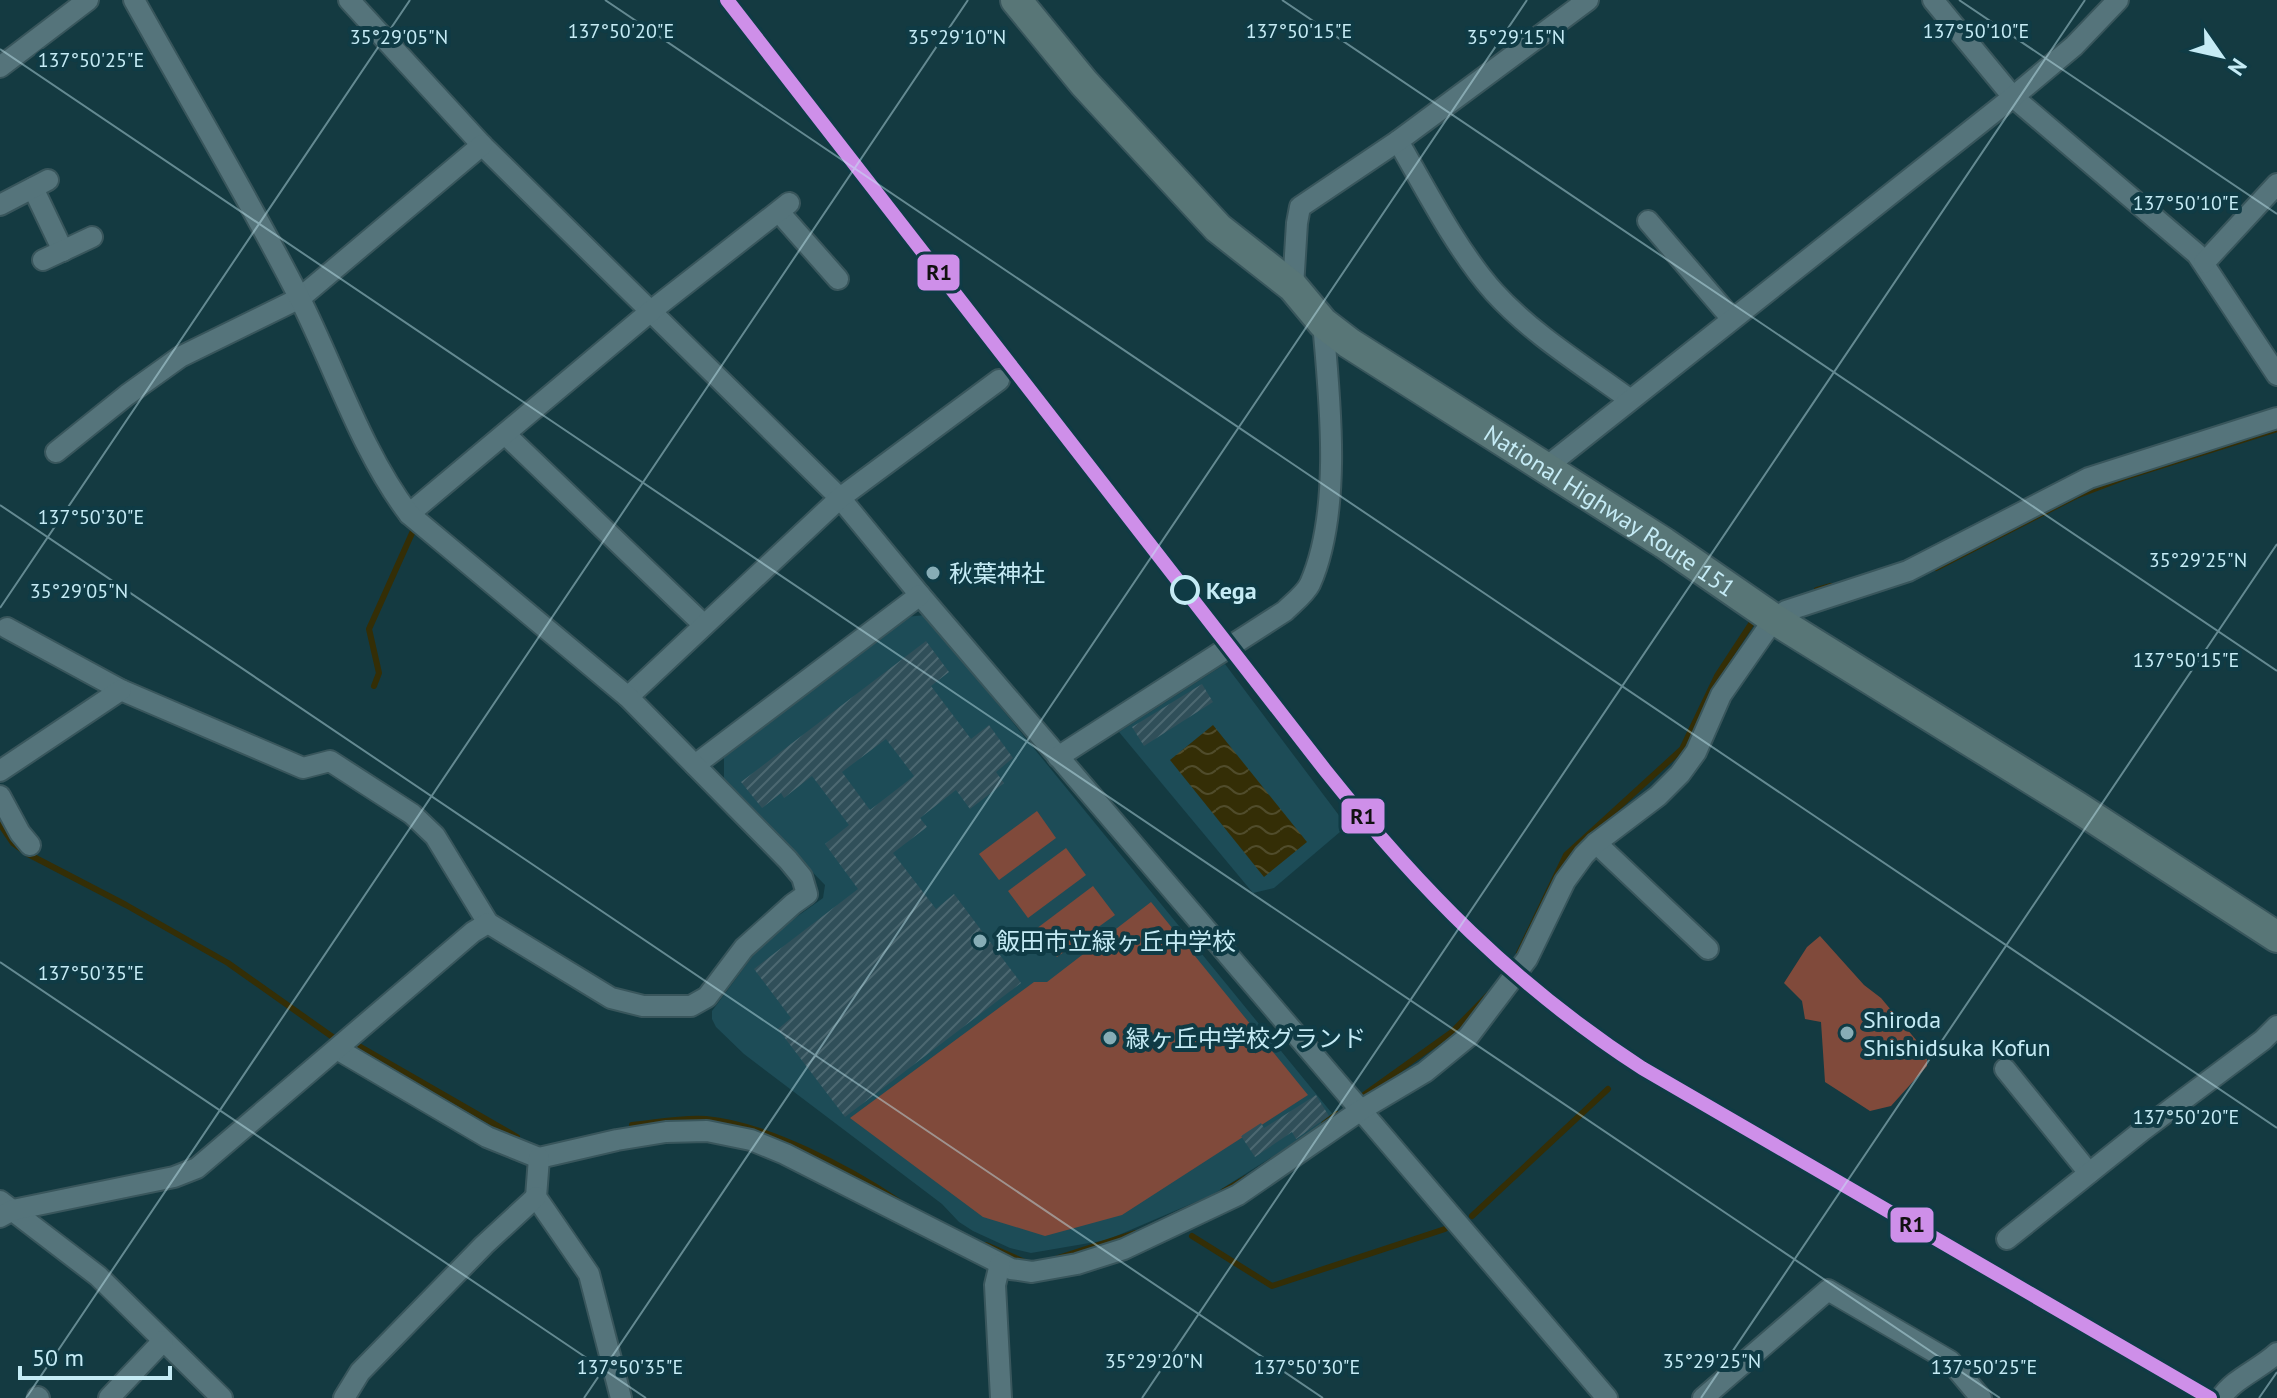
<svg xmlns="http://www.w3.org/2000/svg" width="2277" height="1398" font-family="'PT Sans','Noto Sans JP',sans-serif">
<defs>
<pattern id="water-waves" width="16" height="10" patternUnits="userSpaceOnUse" patternTransform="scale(2)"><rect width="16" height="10" fill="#342e06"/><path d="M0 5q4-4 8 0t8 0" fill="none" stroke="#504c2b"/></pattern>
<pattern id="building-hatch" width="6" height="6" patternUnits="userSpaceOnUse" patternTransform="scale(2)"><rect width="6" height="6" fill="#304f59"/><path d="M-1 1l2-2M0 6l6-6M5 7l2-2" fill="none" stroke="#4c6871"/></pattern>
</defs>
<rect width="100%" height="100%" fill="#143a41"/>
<!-- built -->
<g fill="#1d4c57">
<polygon points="925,615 1335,1117 1212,1195 1107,1240 1031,1253 1010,1248 973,1231 959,1222 942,1204 744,1054 716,1027 712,1019 712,1011 755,953 781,928 823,898 825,885 724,781 724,756 906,617"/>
<polygon points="1225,664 1347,826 1274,888 1253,893 1119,732"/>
</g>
<!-- green -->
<g fill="#804a3b">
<polygon points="1037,811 1056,838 999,880 979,854"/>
<polygon points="1066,848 1086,875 1028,918 1008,891"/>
<polygon points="1093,886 1115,915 1057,957 1036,929"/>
<polygon points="1151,902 1308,1095 1122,1215 1045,1236 983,1217 850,1118 1034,982 1047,982"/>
<polygon points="1820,936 1864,985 1881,998 1927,1053 1927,1066 1891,1106 1870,1111 1825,1082 1821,1022 1805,1019 1802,1001 1784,983 1807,947"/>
</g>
<!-- water -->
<polygon fill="url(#water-waves)" points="1213,725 1307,842 1264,877 1170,760"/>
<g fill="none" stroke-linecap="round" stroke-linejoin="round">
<!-- stream -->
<g stroke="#342e06" stroke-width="6">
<polyline points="1936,568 2076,496 2123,478 2277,429"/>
<polyline points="1817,590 1831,586"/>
<polyline points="374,686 379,673 369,629 413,531"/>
<polyline points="0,824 13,843 28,854 126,905 228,963 334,1038"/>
<polyline points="1519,953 1566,855 1682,749 1717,676 1753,621"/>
<polyline points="359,1046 517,1137"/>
<polyline points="1364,1095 1452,1032 1491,992"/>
<polyline points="1324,1124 1337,1114"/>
<path d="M632,1125C655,1123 682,1117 706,1119C765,1124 849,1168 898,1201"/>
<polyline points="1224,1191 1246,1178"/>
<polyline points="1472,1216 1608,1089"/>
<polyline points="1192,1236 1272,1286 1445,1229"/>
<polyline points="986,1245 1027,1263"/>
<polyline points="1058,1258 1135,1233"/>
</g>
</g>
<!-- building -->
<g fill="url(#building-hatch)" fill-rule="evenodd">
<path d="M926,641L949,672L931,686L971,739L989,725L1013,758L996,772L1004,783L970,809L956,790L920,818L927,827L893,853L936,909L954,894L1021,983L845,1117L778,1029L791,1018L754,969L858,889L825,844L849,825L812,776L784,798L781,793L762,808L741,782ZM886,739L914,776L870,810L842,772Z"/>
<polygon points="1202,684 1213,702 1144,746 1132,727"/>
<polygon points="1316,1095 1329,1116 1296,1139 1292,1132 1255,1157 1241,1136 1261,1123 1264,1128"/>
</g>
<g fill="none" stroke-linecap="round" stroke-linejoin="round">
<defs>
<g id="minor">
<polyline points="349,0 482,145 840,498 920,595 1607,1398"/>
<polyline points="1933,0 2013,97 2197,254 2277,375"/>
<polyline points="0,67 88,0"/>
<path d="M1398,141C1425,188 1458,252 1494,292C1532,334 1584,366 1629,399"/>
<polyline points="33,188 63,251"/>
<polyline points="0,205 48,180"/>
<polyline points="779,212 838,279"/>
<polyline points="1648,221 1732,319"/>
<polyline points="43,260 92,237"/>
<polyline points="2204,263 2277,184"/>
<polyline points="1293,287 1297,223 1300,207 1398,141 1588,0"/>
<polyline points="505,434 704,625"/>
<polyline points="56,452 127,395 180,357 300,298 482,145"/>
<polyline points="1545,468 2013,97 2074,46 2118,0"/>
<polyline points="409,514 651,311 789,203"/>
<polyline points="7,628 121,690 303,768 330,761 412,814 435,836 488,923"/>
<polyline points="628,697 840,498 999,380"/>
<path d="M1058,757L1285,611C1293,603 1305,594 1310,584C1342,512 1330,400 1323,323"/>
<polyline points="695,765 920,595"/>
<polyline points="0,771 121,690"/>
<polyline points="0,796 20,833 30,845"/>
<polyline points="1596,843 1708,949"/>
<polyline points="337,1049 487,1137 539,1158 617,1140 666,1132 707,1131 751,1140 785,1154 1011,1269 1032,1272 1077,1264 1124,1249 1238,1195 1361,1110 1425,1072 1468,1037 1527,959 1565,881 1584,855 1596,843 1658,796 1680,774 1696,752 1721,695 1774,619 1786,611 1908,571 2089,478 2277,418"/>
<polyline points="2005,1069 2089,1173"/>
<polyline points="539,1158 536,1197 589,1274 621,1398"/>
<polyline points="0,1201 98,1276 222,1398"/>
<path d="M0,1217L13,1210L174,1177L197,1168L473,932L488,923L611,998L643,1006H691L707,997L744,948L793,904L807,894L802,877L788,860L628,697L409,514C361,451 335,368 299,297C248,197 189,99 134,0"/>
<polyline points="2007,1239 2143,1130 2263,1040 2277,1026"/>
<polyline points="1000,1264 995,1285 1001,1398"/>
<polyline points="38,1397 39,1398"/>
<polyline points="109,1398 163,1341"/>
<polyline points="344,1398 360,1372 484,1245 536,1197"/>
<polyline points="1703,1398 1828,1290 1950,1361 1981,1398"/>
<path d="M2221,1398C2233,1379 2260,1369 2277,1353"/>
</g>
<g id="highway">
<path id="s1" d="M1016,0L1084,83L1218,228L1293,287L1323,323L1349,343L1664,543L1774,619L2077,807L2277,937"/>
</g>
</defs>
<!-- minor casing -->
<use href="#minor" stroke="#39565c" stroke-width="24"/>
<!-- highway casing -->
<use href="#highway" stroke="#39565c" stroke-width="34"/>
<!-- minor -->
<use href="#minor" stroke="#55747b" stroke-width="20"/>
<!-- highway -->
<use href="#highway" stroke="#587677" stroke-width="30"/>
<defs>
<path id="rail-1" d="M727,0L1325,770C1420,889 1514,985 1642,1068L2210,1398"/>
</defs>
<!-- rail-1 casing -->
<use href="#rail-1" stroke="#0f3b45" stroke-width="20"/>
<!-- rail-1 -->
<use href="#rail-1" stroke="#ce8fe9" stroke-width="14"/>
</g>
<!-- ticks -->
<path fill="none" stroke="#c5ebf5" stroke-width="2" stroke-opacity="0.45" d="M605,0L2277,1128M1282,0L2277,671M1959,0L2277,214M0,49L2000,1398M0,505L1323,1398M0,608L410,0M0,962L646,1398M26,1398L968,0M584,1398L1527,0M1142,1398L2085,0M1701,1398L2277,544M2259,1398L2277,1372"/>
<!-- markers -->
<g fill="#87adb6" stroke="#0f3b45" stroke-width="3">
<circle cx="933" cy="573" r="8"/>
<circle cx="980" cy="941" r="8"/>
<circle cx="1847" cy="1033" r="8"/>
<circle cx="1110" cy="1038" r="8"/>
</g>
<circle fill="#0f3b45" stroke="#c5ebf5" stroke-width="4" cx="1185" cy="590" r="13"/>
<g text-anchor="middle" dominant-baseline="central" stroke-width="8" stroke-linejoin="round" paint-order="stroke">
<!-- street labels -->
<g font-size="24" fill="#c5ebf5" stroke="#0f3b45">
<text stroke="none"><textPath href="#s1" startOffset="790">National Highway Route 151</textPath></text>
</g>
<!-- poi labels -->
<g font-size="24" fill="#c5ebf5" stroke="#0f3b45" text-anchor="start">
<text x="949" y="573">秋葉神社</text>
<text x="996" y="941">飯田市立緑ヶ丘中学校</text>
<text x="1863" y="1019">Shiroda<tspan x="1863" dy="28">Shishidsuka Kofun</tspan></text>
<text x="1126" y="1038">緑ヶ丘中学校グランド</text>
</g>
<!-- stop labels -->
<g font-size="24" font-weight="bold" fill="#c5ebf5" stroke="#0f3b45" text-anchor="start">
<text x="1206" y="590">Kega</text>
</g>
</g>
<g font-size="20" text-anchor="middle" fill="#c5ebf5" stroke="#0f3b45" stroke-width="8" stroke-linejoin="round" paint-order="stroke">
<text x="1299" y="38">137°50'15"E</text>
<text x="1976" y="38">137°50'10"E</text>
<text x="621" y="38">137°50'20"E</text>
<text x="399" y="44">35°29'05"N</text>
<text x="957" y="44">35°29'10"N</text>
<text x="1516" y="44">35°29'15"N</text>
<text x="91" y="67">137°50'25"E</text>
<text x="2186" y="210">137°50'10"E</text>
<text x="91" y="524">137°50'30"E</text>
<text x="2198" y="567">35°29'25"N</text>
<text x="79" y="598">35°29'05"N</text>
<text x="2186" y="667">137°50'15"E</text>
<text x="91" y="980">137°50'35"E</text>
<text x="2186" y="1124">137°50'20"E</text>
<text x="1154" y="1368">35°29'20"N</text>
<text x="1712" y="1368">35°29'25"N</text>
<text x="630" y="1374">137°50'35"E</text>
<text x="1307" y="1374">137°50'30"E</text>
<text x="1984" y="1374">137°50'25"E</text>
</g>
<g stroke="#0f3b45" stroke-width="3">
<rect x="916" y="253" width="45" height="39" rx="8" fill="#ce8fe9"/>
<rect x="1340" y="797" width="46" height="38" rx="8" fill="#ce8fe9"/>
<rect x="1889" y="1206" width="46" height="38" rx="8" fill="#ce8fe9"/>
</g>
<g font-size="22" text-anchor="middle" font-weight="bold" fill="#111">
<text x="939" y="280">R1</text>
<text x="1363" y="824">R1</text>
<text x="1912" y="1232">R1</text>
</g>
<!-- north arrow -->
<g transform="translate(2221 56) rotate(124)" stroke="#0f3b45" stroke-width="6" paint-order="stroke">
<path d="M0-6L14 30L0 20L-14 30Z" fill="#c5ebf5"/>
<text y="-12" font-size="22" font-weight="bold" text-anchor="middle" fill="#c5ebf5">N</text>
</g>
<!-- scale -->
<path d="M20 1366v12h150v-12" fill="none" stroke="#c5ebf5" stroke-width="4"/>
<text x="32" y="1366" font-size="24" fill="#c5ebf5" stroke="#0f3b45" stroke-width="6" paint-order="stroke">50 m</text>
</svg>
